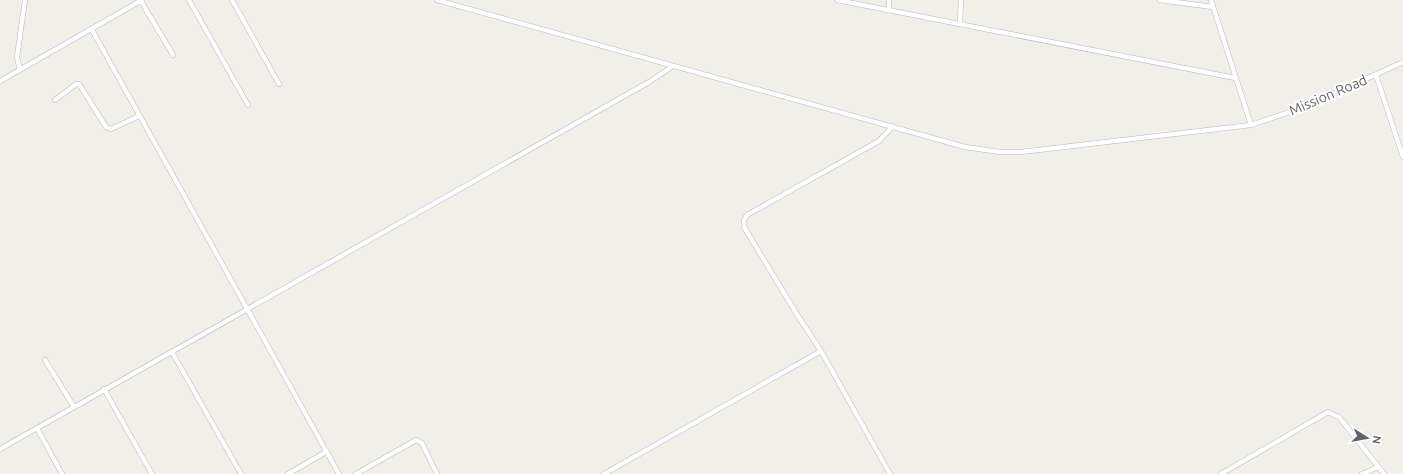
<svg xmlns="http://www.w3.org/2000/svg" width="1403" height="474" font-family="Ubuntu,sans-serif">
<rect width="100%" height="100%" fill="#f1efe8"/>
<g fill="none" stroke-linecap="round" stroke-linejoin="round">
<defs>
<g id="minor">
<polyline points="189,0 248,105"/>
<polyline points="232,0 279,84"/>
<polyline points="437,0 965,147 1000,152 1021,152 1251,125 1307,106 1403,62"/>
<polyline points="837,0 1235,78"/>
<polyline points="1160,0 1213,7"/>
<polyline points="1211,0 1251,125"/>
<polyline points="141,1 173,55"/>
<polyline points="889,10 889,0"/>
<polyline points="960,23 961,0"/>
<polyline points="92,30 339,474"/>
<polyline points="20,70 17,57 25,0"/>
<polyline points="1376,75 1403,157"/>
<polyline points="0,81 142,0"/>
<polyline points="55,100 76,84 79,84 106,127 111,129 139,116"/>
<polyline points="172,352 241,474"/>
<polyline points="45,360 74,407"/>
<polyline points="104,389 152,474"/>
<polyline points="37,428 62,474"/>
<polyline points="0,449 649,82 673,66"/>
<polyline points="288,474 326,452"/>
<polyline points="356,474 416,440 422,443 437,474"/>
<polyline points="604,474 821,351"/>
<polyline points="890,474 821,351 798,316 744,227 744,220 747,215 879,141 893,126"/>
<polyline points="1221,474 1328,412 1339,417 1384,474"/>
<polyline points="1362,474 1378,467"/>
</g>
</defs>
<!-- minor casing -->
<use href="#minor" stroke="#b5b8bc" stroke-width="5.5"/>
<!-- minor -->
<use href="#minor" stroke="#fff" stroke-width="4.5"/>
</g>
<g text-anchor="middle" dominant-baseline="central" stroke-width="4" stroke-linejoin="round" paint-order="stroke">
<!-- street labels -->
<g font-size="14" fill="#5f6368" stroke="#fff">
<text transform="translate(1328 95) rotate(-23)">Mission Road</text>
</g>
</g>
<!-- north arrow -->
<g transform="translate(1367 438) rotate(101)" stroke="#ffffff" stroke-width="3" paint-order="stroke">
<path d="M0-3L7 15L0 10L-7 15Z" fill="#5f6368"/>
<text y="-6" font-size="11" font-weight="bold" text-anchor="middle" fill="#5f6368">N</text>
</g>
</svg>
